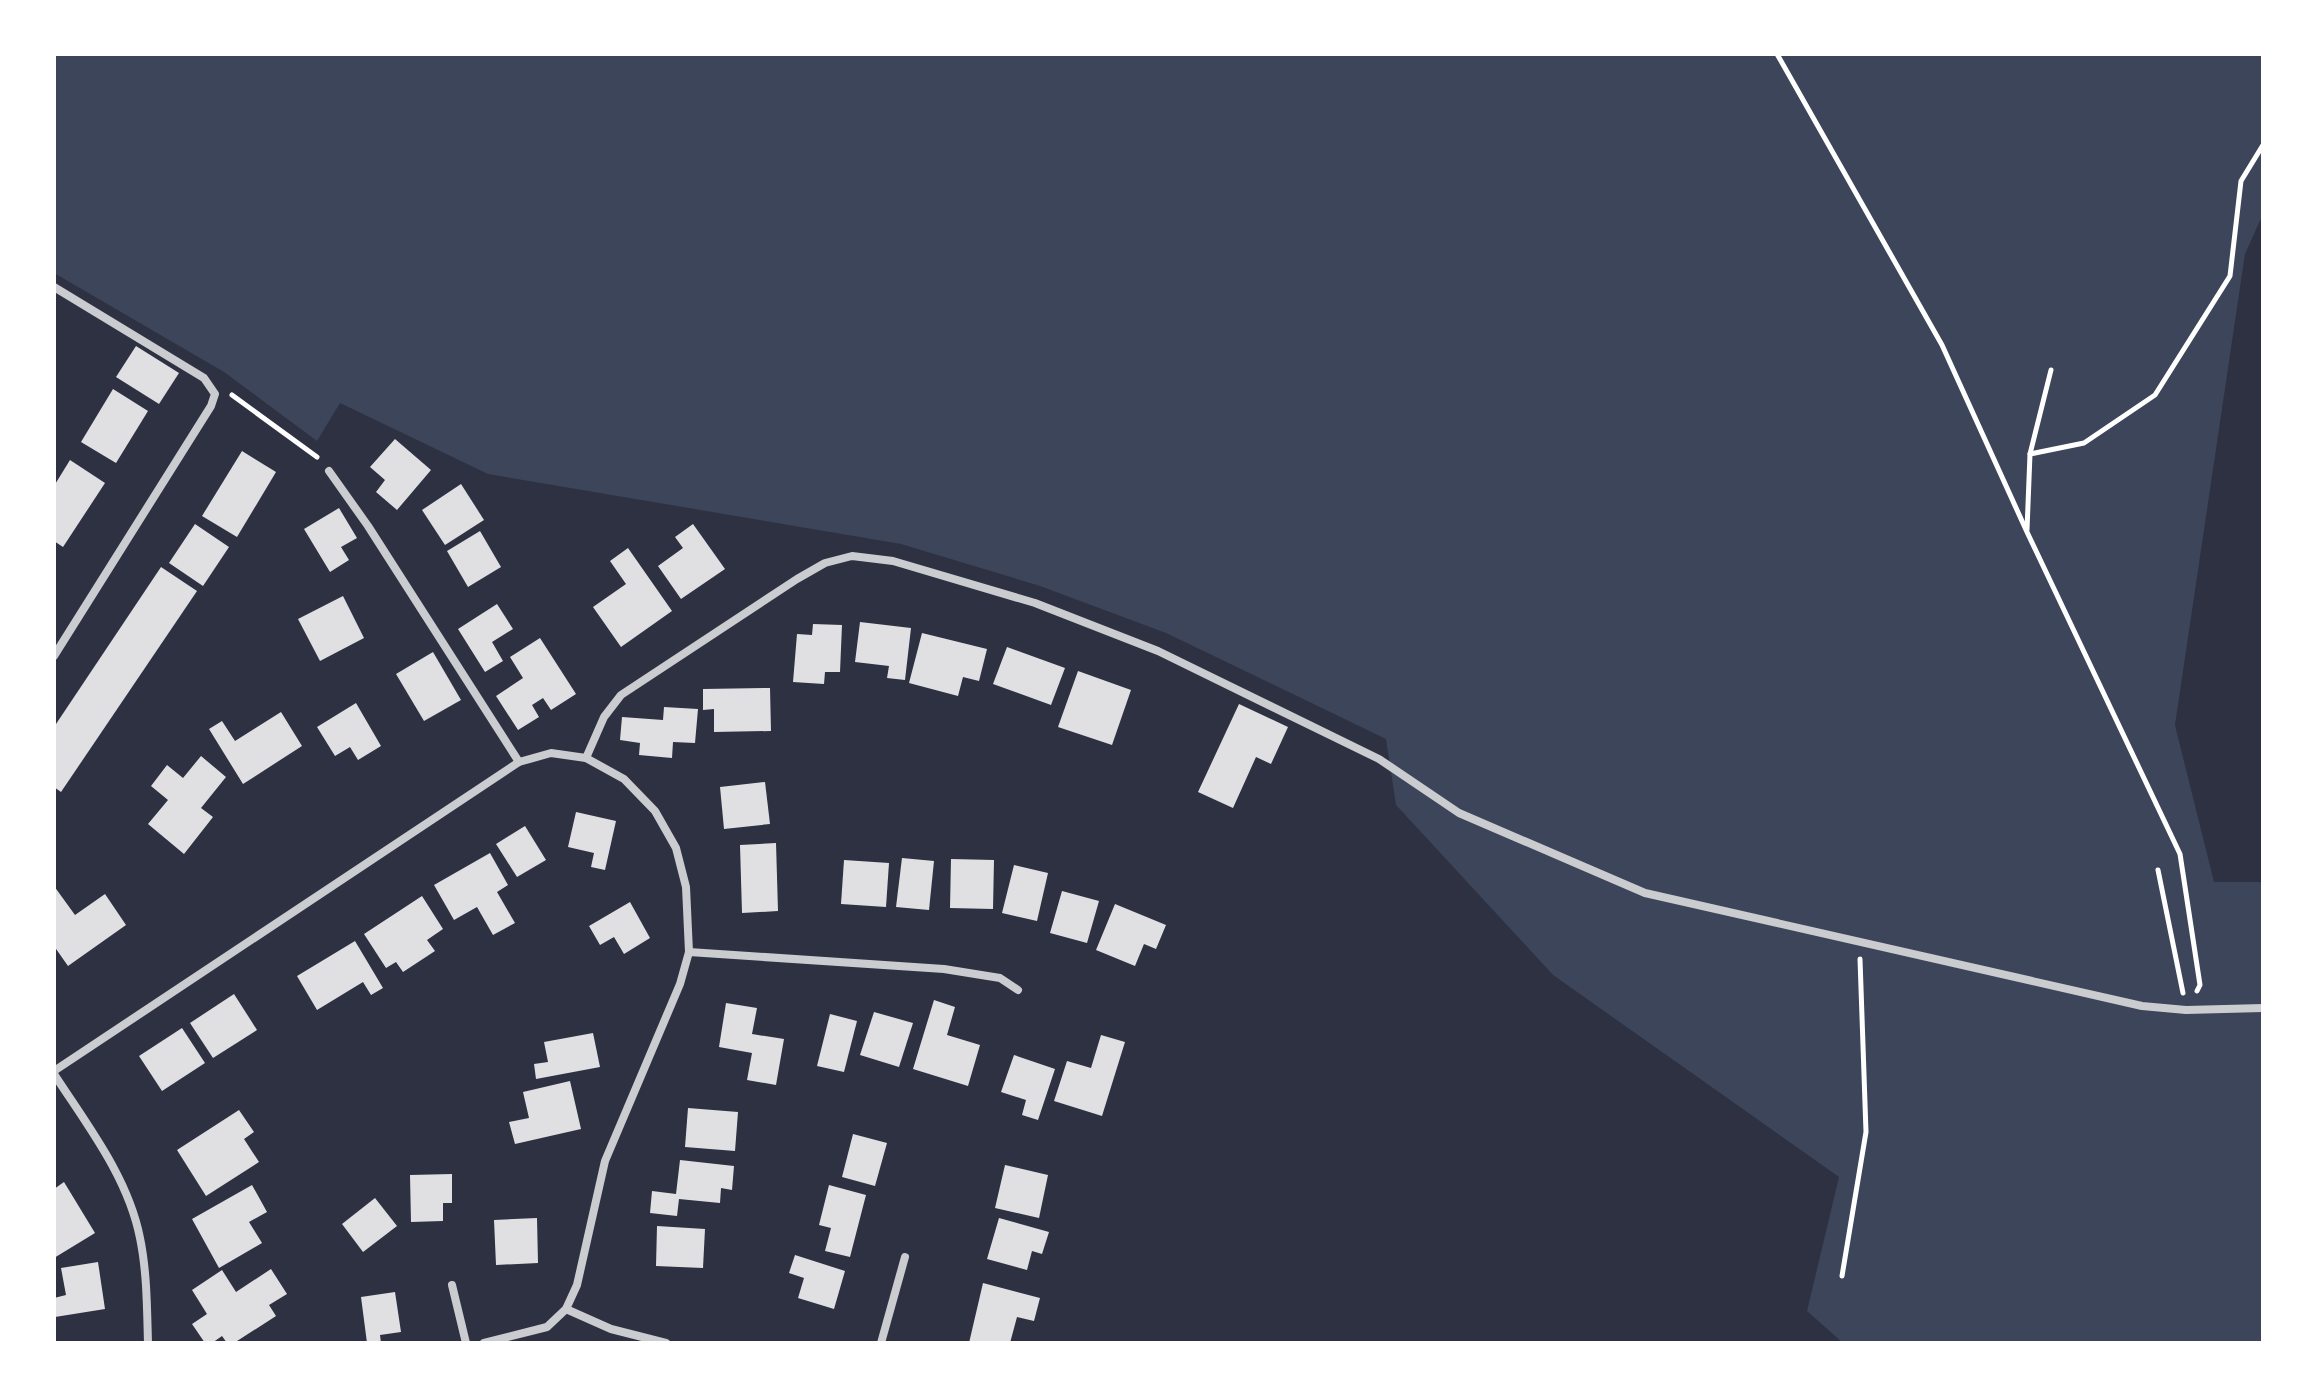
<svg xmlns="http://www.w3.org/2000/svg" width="2317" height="1397" font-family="'Titillium Web',sans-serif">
<rect width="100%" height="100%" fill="#2d3142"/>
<!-- green -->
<polygon fill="#3c4559" points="54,54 2263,54 2263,214 2245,254 2175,725 2214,882 2263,882 2263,1343 1843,1343 1807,1311 1839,1177 1553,975 1396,805 1386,739 1166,633 1040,586 901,544 488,474 340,403 317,441 224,372 54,273"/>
<!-- building -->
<g fill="#e0e0e3">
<polygon points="136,346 179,373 159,404 116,377"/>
<polygon points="113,389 148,411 116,463 81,442"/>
<polygon points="395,439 431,470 397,510 376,492 385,480 370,467"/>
<polygon points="242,451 276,472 237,537 202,516"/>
<polygon points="70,460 105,483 63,547 54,541 54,486"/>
<polygon points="461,484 484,520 445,545 422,510"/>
<polygon points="339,508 357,538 341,547 349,560 330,572 304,529"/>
<polygon points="195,524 229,547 203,586 169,563"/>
<polygon points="693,524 725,569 681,599 658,566 683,548 675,537"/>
<polygon points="480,531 501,567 468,587 447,551"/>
<polygon points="628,548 672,611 621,647 593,607 626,584 610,561"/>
<polygon points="161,567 197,591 61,792 54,787 54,727"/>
<polygon points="343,596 364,638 320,661 298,619"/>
<polygon points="497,604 513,629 492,642 503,661 485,672 458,629"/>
<polygon points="860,622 911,628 905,680 887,678 889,666 855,662"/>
<polygon points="813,624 842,625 840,672 825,672 824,684 793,682 797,634 812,635"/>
<polygon points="922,633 987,649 979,681 963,677 958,696 909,683"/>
<polygon points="540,638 576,694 551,710 543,698 532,705 539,717 518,730 496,696 523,678 510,657"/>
<polygon points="1007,647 1065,668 1051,705 993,684"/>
<polygon points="433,652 461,700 424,721 396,674"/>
<polygon points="1078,671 1131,690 1112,745 1058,727"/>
<polygon points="770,688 771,731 714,732 714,709 703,710 703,689"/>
<polygon points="356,703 381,746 358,760 350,747 335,756 317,727"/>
<polygon points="1239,704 1288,727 1271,764 1256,757 1233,808 1198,792"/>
<polygon points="664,707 698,709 695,743 673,742 672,758 639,755 640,743 620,740 622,717 663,720"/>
<polygon points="281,712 302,746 243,784 209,729 222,721 235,741"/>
<polygon points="201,756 226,777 201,808 213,817 184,854 148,824 168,800 151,786 167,765 183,778"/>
<polygon points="765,782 770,824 724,829 720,787"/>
<polygon points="576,812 616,821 605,870 591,867 594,853 568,847"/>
<polygon points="525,826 546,860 517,877 496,844"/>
<polygon points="776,843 778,911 742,913 740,845"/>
<polygon points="490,853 508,885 497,892 515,923 493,935 477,907 454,920 434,885"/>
<polygon points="902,858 934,861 929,910 896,907"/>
<polygon points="951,859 994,860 993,909 950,908"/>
<polygon points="844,860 889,863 886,907 841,904"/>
<polygon points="1014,865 1048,873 1037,921 1002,913"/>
<polygon points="54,886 75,915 105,894 126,925 68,966 54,946"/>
<polygon points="1062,891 1099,901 1087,943 1050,933"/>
<polygon points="422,896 443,929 427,940 435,951 403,972 396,962 386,968 364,934"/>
<polygon points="630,902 650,938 624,954 614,937 600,945 589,926"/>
<polygon points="1115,904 1166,925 1156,949 1144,944 1135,966 1096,950"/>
<polygon points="355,941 383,988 371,995 363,982 317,1010 297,976"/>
<polygon points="234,994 257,1030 213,1058 190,1023"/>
<polygon points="934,1000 955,1007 947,1035 980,1045 968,1086 913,1069"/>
<polygon points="726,1003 757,1008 752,1034 784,1039 776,1085 747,1080 752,1053 719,1047"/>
<polygon points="874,1012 913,1023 899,1067 860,1055"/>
<polygon points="830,1014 857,1021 844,1072 817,1066"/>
<polygon points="182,1028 205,1063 162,1091 139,1056"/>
<polygon points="593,1033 600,1067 536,1079 534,1064 548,1062 544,1042"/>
<polygon points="1101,1035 1125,1042 1102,1116 1054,1101 1067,1061 1091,1068"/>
<polygon points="1014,1055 1055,1069 1038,1120 1022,1115 1026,1100 1001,1092"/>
<polygon points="570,1081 581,1129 515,1144 509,1122 529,1118 523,1092"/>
<polygon points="688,1108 738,1112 735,1151 685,1147"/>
<polygon points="239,1110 254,1132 244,1139 259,1162 206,1196 177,1150"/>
<polygon points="853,1134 887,1143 875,1186 842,1177"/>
<polygon points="680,1160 734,1166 732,1190 721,1188 720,1203 679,1199 677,1216 650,1213 652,1191 676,1194"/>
<polygon points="1005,1165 1048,1175 1039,1218 995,1208"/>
<polygon points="452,1174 452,1203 443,1203 443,1221 411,1222 410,1175"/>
<polygon points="64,1182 95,1233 54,1258 54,1189"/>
<polygon points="252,1185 267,1212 249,1222 262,1243 219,1268 192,1219"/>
<polygon points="829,1185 866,1195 850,1257 825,1251 831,1228 819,1225"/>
<polygon points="375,1198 397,1226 363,1252 342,1224"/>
<polygon points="537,1218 538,1263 496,1265 494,1220"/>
<polygon points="999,1218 1049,1232 1042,1254 1032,1251 1027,1270 987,1259"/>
<polygon points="657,1226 705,1229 703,1268 656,1266"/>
<polygon points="795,1255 845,1271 834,1309 798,1298 804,1278 789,1273"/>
<polygon points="98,1262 105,1309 55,1317 54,1298 66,1295 61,1268"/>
<polygon points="271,1269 287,1294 269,1305 276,1316 234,1343 227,1343 222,1336 212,1343 205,1343 192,1324 207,1314 192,1290 222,1270 236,1292"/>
<polygon points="983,1283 1040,1298 1034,1321 1017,1317 1010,1343 969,1343"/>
<polygon points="395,1292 401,1332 380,1335 381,1343 367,1343 361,1297"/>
</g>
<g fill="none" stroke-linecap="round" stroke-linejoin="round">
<!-- path -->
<g stroke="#fff" stroke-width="5">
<polyline points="1777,54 1942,345 2027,532 2180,854 2200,985 2197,991"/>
<polyline points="232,395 317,457"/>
<polyline points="2030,454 2084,443 2155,395 2230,276 2241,181 2263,145"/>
<polyline points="2027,530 2030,454 2051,370"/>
<polyline points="2158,870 2183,993"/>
<polyline points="1842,1276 1866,1132 1860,959"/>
</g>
<!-- minor -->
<g stroke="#caccd0" stroke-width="8">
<polyline points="54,287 204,378 215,394 211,406 54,656"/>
<polyline points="329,471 368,526 519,762"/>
<polyline points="586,758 604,717 621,695 797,579 825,563 852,556 893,561 1035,603 1158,651 1379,759 1459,813 1645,893 2142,1006 2186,1010 2263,1008"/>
<polyline points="689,952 944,969 1000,978 1018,990"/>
<polyline points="54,1071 519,762 551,753 586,758 624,779 655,811 676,848 686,887 689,952 680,984 605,1161 577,1285 566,1309 547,1327 484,1343"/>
<path d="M54,1074C87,1125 128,1177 140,1238C147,1272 147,1308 148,1343"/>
<polyline points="452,1285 466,1343"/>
<polyline points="566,1309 611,1329 666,1343"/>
<polyline points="881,1343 905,1257"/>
</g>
</g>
<!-- border -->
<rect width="2317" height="1397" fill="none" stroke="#ffffff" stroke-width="112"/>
</svg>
